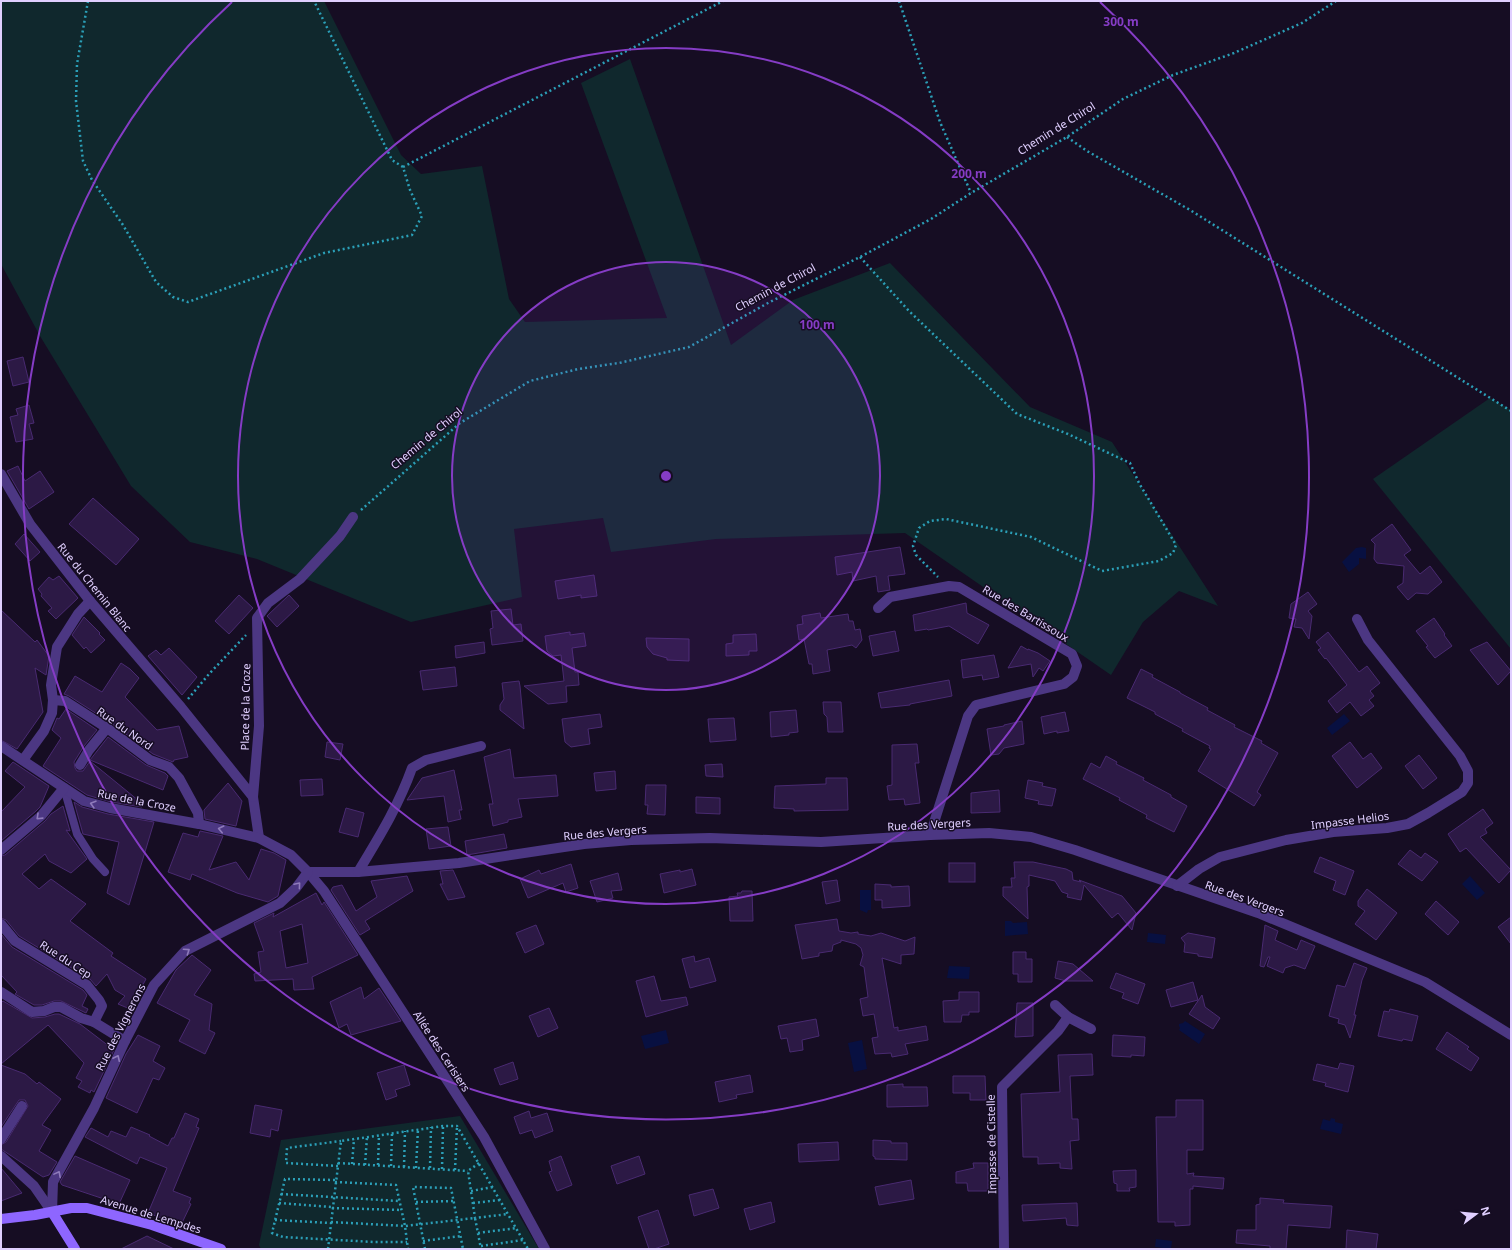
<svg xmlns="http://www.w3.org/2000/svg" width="1512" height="1250" font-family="'Noto Sans',sans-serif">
<rect width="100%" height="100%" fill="#160d23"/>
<!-- green -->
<g fill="#10282d">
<polygon points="1,1 324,1 401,155 421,174 482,166 509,299 525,322 667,318 581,83 630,59 731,345 793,300 890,263 1030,407 1112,442 1218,606 1179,591 1143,622 1111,675 905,533 716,539 611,552 603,518 514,529 522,597 411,622 257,559 190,542 131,486 40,336 1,264"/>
<polygon points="1490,398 1511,410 1511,649 1373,479"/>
<polygon points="460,1116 539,1249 261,1249 259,1245 281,1140"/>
</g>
<!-- water -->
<g fill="#081041">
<polygon points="1362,547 1366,548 1366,559 1359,558 1359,564 1349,572 1342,562 1356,548"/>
<polygon points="1344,714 1350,721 1332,735 1327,728"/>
<polygon points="1470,876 1485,893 1477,900 1462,884"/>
<polygon points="860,890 871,890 871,910 868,910 867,913 860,910"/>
<polygon points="1005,921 1011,921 1013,923 1027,922 1028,934 1005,936"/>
<polygon points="1148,933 1166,935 1165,944 1147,942"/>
<polygon points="949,966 970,967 969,979 947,978"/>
<polygon points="1185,1021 1205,1034 1199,1044 1179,1030 1180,1028 1179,1026 1179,1024 1183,1023"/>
<polygon points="666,1030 669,1043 645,1049 641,1036"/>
<polygon points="862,1040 867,1069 854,1072 848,1043"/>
<polygon points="1331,1118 1335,1119 1335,1122 1343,1124 1341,1134 1320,1129 1323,1119 1330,1121"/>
<polygon points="1156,1239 1172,1241 1171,1249 1155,1247"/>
</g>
<!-- building -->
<g fill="#2c1945" stroke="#492a71" fill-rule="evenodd">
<polygon points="23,357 29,382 13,386 7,361"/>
<polygon points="29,405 34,423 29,424 33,439 16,442 10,417 18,415 16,409"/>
<polygon points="18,466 25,481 40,471 54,492 29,509 7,471"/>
<polygon points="93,498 139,539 116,565 69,524"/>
<polygon points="1392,524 1411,550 1404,555 1420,574 1430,566 1442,582 1428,594 1416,593 1408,600 1397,587 1403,583 1404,566 1377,563 1374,559 1375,544 1371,540"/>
<polygon points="24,534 40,552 30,561 15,544"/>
<polygon points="900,547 905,574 888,576 890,590 878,592 876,576 853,581 852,572 837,575 835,557"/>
<polygon points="594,575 597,596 581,598 581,595 558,599 555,581"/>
<polygon points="59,576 78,598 56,619 48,611 52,608 41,596 42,594 38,589 49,577 53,580"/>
<polygon points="1308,592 1317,604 1308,611 1312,616 1309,639 1302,628 1294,627 1296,619 1289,618 1291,604"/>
<polygon points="239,595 253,608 229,634 215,621"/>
<polygon points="289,595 299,606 277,627 267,616"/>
<polygon points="966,603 967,613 989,625 978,644 949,626 928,630 927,629 915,631 913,615"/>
<polygon points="511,609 513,625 521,624 523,641 492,645 490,629 493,628 491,611"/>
<polygon points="1,610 35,642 37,640 49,656 46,675 35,668 43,712 17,749 1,740"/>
<polygon points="820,613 821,618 848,614 849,621 853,621 855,630 860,629 862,640 856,648 852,645 827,650 830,671 813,674 812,664 809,664 804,639 799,640 797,625 803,624 802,616"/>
<polygon points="84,617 100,633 99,634 105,640 91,653 86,647 84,649 72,635"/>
<polygon points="1434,618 1445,634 1444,635 1452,646 1435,658 1426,647 1428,646 1416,631"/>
<polygon points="895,631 899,651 873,656 869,636"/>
<polygon points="570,632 570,635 584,633 586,646 572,648 575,672 578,672 579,685 566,686 567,702 548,704 524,686 564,681 561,655 553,656 547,651 545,636"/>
<polygon points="1328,632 1359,672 1367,666 1380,683 1370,691 1374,696 1369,700 1374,706 1361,716 1350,702 1337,713 1328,701 1347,685 1326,658 1325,659 1318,650 1321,648 1316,642"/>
<polygon points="756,634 757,651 749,651 749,655 726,656 726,644 733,643 733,635"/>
<polygon points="646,638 689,639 689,661 667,660 667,658 653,654 647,647"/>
<polygon points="484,642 485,653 456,658 455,646"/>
<polygon points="1487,642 1511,671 1498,685 1470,650"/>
<polygon points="1021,646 1028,650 1028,649 1038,653 1050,661 1043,671 1039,668 1033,677 1031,664 1008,668"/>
<polygon points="169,648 197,677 182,695 148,656 156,650 161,655"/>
<polygon points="994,655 999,677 983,680 982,675 963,678 961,660"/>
<polygon points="121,663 130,669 139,678 125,697 157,730 179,726 188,757 174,760 173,762 153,754 111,723 69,696 64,694 75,676 102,692"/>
<polygon points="455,667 457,686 423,690 420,671"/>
<polygon points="1141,669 1153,675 1152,677 1180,692 1180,693 1208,708 1207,710 1235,725 1234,727 1262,741 1261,743 1278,753 1257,792 1261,795 1254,806 1198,771 1211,749 1209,748 1210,746 1182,731 1183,729 1155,714 1155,712 1127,698"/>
<polygon points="949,680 952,696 910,704 910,705 881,708 878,693"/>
<polygon points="519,681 520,686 524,729 500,710 500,705 504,699 502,683"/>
<polygon points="823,702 841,702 843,732 828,732 827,717 824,714"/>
<polygon points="66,709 97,730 84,746 74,762 75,768 77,771 83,771 90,761 144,805 142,807 111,802 87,795 43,766 61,738 52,730 57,718 59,719"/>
<polygon points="796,710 798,732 789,733 789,735 771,737 770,712"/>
<polygon points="1065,712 1069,731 1057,733 1057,731 1044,734 1041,717"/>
<polygon points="600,714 602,727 588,729 590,744 571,747 565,742 562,719"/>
<polygon points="734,718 736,740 710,742 708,719"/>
<polygon points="1022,721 1024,744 1004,748 999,754 991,755 987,729 1004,726 1004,725"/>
<polygon points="108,737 146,765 165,773 168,776 163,790 90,760"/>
<polygon points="327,742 343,744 340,760 325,757"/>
<polygon points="1350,742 1363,759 1371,753 1382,768 1357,788 1332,756"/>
<polygon points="917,744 919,763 915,763 920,803 905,805 904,799 889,800 887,786 892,785 892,745"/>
<polygon points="510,749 514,778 556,775 558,796 518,799 522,817 508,820 508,822 493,826 489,804 493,804 484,757"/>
<polygon points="1419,755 1437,778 1423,789 1405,766"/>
<polygon points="1106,756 1117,762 1116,764 1144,778 1143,780 1171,795 1171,797 1187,806 1174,832 1146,818 1147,815 1119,800 1120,798 1083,779 1091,763 1100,768"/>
<polygon points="13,762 49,786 40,807 36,811 1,841 1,812 25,787 5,771"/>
<polygon points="722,764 723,777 706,776 705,765"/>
<polygon points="454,770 462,810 459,810 461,819 448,822 444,796 407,800 422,778"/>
<polygon points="615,771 616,789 596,791 594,773"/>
<polygon points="826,778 847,778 848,810 794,811 794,809 774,808 775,786 826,784"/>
<polygon points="322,779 323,795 301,796 300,780"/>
<polygon points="1028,780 1043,783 1042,786 1056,789 1052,806 1038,804 1039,801 1025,798"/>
<polygon points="228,783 242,801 236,826 205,819 204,810"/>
<polygon points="646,785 666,785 665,815 647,814 648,805 645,805"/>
<polygon points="999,790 1000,812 971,813 971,793"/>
<polygon points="696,797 720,798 720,814 696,813"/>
<polygon points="74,802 82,807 108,814 154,822 129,905 107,893 119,842 83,834"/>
<polygon points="63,806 70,831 66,830 87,859 71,873 49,861 45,854 22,874 39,889 51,879 86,904 70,921 113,953 111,956 146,979 130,1009 118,1004 125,996 115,990 107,974 96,986 90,979 19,936 6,920 1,918 1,856 5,855 45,821 51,814"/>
<polygon points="346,808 364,813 358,837 339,832"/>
<polygon points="1483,809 1493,823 1485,829 1487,833 1480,837 1511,870 1499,883 1466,848 1460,852 1448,834"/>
<polygon points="448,827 451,846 429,849 426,829"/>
<polygon points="200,831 223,836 209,870 236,862 249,880 261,849 274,853 286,860 278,896 268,902 237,893 192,874 190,880 168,872 183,833 198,837"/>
<polygon points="504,834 507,848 467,855 465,841"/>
<polygon points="1410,850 1421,858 1425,853 1438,862 1422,881 1398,864"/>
<polygon points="1320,857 1354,871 1345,895 1333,890 1336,881 1314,872"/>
<polygon points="1014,862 1033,862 1066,869 1072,872 1073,880 1081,882 1079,880 1122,896 1136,913 1132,930 1118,913 1112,918 1084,885 1081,900 1067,897 1068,894 1062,892 1055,881 1029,875 1029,886 1027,887 1028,919 1003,896 1003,887 1012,887 1011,878 1015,878"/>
<rect x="949" y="863" width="26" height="19"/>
<polygon points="571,864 578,888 566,892 563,883 528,898 520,879 539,870 541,874"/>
<polygon points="692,869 696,885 664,893 660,874 680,870 680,872"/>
<polygon points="453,870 465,897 448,900 440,884 443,884 440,871"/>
<polygon points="618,873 622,890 611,891 613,898 597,902 590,881"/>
<polygon points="407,876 413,891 365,921 370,929 360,935 331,890 333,887 342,885 356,911 377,897 371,881"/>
<polygon points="837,880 840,901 826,904 822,882"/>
<polygon points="875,884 891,885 891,887 909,886 910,906 882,908 882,900 875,900"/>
<polygon points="1367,889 1397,913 1376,940 1355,924 1365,911 1358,906 1358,901"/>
<polygon points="742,891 752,891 753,921 730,921 729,897 738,896 737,893 741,893"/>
<path d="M316,893L322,905L324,902L358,955L312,977L314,989L294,990L293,979L255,981L254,974L261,972L258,952L264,951L254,923L274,913L273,917ZM302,924L308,963L286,968L280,931Z"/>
<polygon points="1436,901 1459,922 1448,935 1425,914"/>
<polygon points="1511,917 1511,944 1498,927"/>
<polygon points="837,919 839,931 851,933 858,932 858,934 871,936 881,933 905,941 915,937 914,954 901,955 901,964 882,958 894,1028 898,1027 898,1031 926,1026 928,1040 905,1044 908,1054 892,1057 891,1053 875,1054 872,1038 878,1037 874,1014 863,1016 860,999 868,997 864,967 860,965 863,955 861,948 856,944 841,940 841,942 833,945 832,951 819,953 819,956 802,959 795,925"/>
<polygon points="536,925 544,944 525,953 516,933"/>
<polygon points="1265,925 1278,931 1275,940 1297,950 1301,940 1315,946 1305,969 1294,965 1285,968 1283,973 1267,966 1270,957 1268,957 1264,967 1260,966"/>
<polygon points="1188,933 1215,938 1212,958 1198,956 1198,954 1184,952 1185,943 1181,938"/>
<polygon points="1,934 12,947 83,990 87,995 82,1006 88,1009 86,1013 61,1001 54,1001 42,1005 34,1005 15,994 17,992 1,975"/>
<polygon points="1013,952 1026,952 1026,959 1032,959 1032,982 1018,982 1018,974 1013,974"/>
<polygon points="192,955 211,970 194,995 212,1004 209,1030 215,1033 205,1054 179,1041 190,1020 157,1003 176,970"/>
<polygon points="694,956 695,962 709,958 716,981 690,988 682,959"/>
<polygon points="1058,961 1073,964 1093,981 1066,981 1055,978"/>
<polygon points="1354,963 1367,968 1362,980 1354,1015 1356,1015 1350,1038 1345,1025 1338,1023 1339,1019 1329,1016 1337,985 1345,987"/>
<polygon points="1116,973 1145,984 1138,1004 1122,998 1124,993 1110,988"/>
<polygon points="654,976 661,1001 686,997 688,1005 646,1017 636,981"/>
<polygon points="1193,982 1198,1000 1171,1007 1166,990"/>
<polygon points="361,987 364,999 379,988 401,1021 351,1035 347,1024 339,1028 330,1002"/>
<polygon points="959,992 979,992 979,1012 969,1012 969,1015 962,1015 961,1022 944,1022 943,1001 959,1000"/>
<polygon points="1202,995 1205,1007 1220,1018 1213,1029 1189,1014"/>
<polygon points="3,1001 32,1018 45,1017 55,1014 59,1014 80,1024 114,1050 94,1092 91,1090 90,1093 78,1087 82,1081 76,1078 84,1063 48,1025 1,1064 1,1003"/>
<polygon points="1017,1003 1033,1003 1033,1036 1015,1037"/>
<polygon points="549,1008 558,1028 538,1037 529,1016"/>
<polygon points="1390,1009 1418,1016 1412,1041 1403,1039 1402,1041 1378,1036 1384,1011 1389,1012"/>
<polygon points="816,1019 819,1036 802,1040 803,1050 790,1052 787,1038 781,1039 778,1026"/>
<polygon points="1447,1032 1469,1047 1467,1049 1479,1058 1471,1071 1436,1049"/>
<polygon points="138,1035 160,1046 153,1061 165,1068 159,1080 153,1078 137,1113 106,1098 126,1054"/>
<polygon points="1113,1035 1145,1037 1144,1056 1131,1055 1131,1057 1112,1056"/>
<polygon points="1092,1054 1093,1075 1070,1076 1072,1119 1078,1119 1079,1140 1070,1141 1072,1169 1060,1168 1060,1163 1038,1164 1038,1157 1023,1157 1021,1094 1060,1092 1058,1055"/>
<polygon points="513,1062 518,1079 500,1085 494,1069"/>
<polygon points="1340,1063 1354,1066 1348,1092 1325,1086 1326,1083 1313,1080 1317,1064 1338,1069"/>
<polygon points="1,1065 25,1074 37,1084 39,1082 61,1099 42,1125 51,1130 39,1151 57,1162 49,1175 43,1177 1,1149 1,1145 6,1142 28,1106 25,1100 19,1100 1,1127"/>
<polygon points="404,1065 410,1085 395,1090 397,1096 386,1100 377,1073"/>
<polygon points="750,1075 753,1092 736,1095 737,1098 719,1102 715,1082"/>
<polygon points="953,1076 985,1076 986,1100 970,1100 970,1093 953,1093"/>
<polygon points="903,1084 903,1087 927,1087 928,1106 887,1107 887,1085"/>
<polygon points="1176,1100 1203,1100 1203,1150 1187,1150 1187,1174 1194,1173 1193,1176 1224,1178 1223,1189 1193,1186 1193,1189 1190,1189 1190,1225 1175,1226 1175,1222 1158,1222 1156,1117 1176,1117"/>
<polygon points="255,1105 282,1110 278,1131 271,1129 270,1137 250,1133"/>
<polygon points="529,1111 531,1118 547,1113 553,1131 535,1138 532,1130 520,1134 514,1117"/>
<polygon points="185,1113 199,1119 196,1127 199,1128 173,1191 191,1198 189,1203 191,1204 181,1225 148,1213 167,1168 140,1157 137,1164 85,1137 91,1128 108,1137 111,1131 126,1137 131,1127 150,1135 149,1136 168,1146 172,1138 174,1138"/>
<polygon points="873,1140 891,1141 891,1143 907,1143 907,1160 875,1159 875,1157 873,1156"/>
<polygon points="838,1142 839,1160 799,1162 798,1144"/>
<polygon points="75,1156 130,1180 119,1204 62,1185 60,1182"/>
<polygon points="561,1156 572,1185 557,1191 549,1172 552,1171 549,1161"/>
<polygon points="639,1156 645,1174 617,1184 611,1166"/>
<polygon points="973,1163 988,1163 988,1191 968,1191 967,1183 956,1183 956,1172 974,1168"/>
<polygon points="1,1168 22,1193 1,1201"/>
<polygon points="1136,1170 1136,1187 1129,1188 1130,1191 1117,1191 1117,1184 1114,1183 1113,1171"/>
<polygon points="911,1180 914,1199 879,1205 875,1187"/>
<polygon points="713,1189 719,1208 694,1216 689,1195"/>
<polygon points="1260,1198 1284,1200 1283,1203 1332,1206 1330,1228 1288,1225 1286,1249 1270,1249 1270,1246 1236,1243 1237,1230 1256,1230 1256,1205 1260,1204"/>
<polygon points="771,1202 775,1222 750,1230 744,1209"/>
<polygon points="1077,1203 1078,1226 1067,1225 1066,1218 1023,1221 1022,1205"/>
<polygon points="658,1210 669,1244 654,1249 649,1249 638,1217"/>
<polygon points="1347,1230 1378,1234 1376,1249 1346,1249"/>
<polygon points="147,1236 174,1249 121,1249"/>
</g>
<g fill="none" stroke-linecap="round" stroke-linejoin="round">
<!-- path -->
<g stroke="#2b9fb7" stroke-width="2.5" stroke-dasharray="2 3" stroke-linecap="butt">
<polyline points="88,1 77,64 76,101 83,161 92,180 123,225 156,282 173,297 188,302 324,253 412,235 422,216 410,190 403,167 392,160 314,1"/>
<polyline points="899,1 940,122 971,193"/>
<polyline points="1067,137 1087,151 1190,210 1511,411"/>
<polyline points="403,167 723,1"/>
<polyline points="860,257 909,311 1017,414 1068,434 1130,463 1139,483 1176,545 1173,553 1159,561 1102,571 1031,537 946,519 930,521 919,528 913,546 916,555 938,577"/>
<polyline points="361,510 460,423 530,381 578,369 619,363 689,347 768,303 860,257 931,219 971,193 1067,137 1123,99 1173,75 1234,53 1302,23 1336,1"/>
<polyline points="188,699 209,674 246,635"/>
<polyline points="338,1163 468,1171"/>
<polyline points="479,1163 468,1171 475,1218 508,1214"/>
<polyline points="352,1164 354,1139"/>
<polyline points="365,1165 367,1137"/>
<polyline points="378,1165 379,1135"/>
<polyline points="338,1166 286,1163 287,1148 341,1141"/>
<polyline points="391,1166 392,1133"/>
<polyline points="404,1167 405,1131"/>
<polyline points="416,1168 418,1129"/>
<polyline points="430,1168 431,1127"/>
<polyline points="442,1169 443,1126"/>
<polyline points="455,1170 457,1127"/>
<polyline points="335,1180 285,1179 272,1233 283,1237 374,1242 407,1242"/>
<polyline points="335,1182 396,1185 405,1226 408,1249"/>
<polyline points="471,1191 493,1187"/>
<polyline points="281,1194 399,1201"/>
<polyline points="416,1202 454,1201"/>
<polyline points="279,1203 332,1207"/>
<polyline points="473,1203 500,1200"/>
<polyline points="332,1208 402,1210"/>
<polyline points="275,1220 331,1223"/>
<polyline points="331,1222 405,1226 475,1218 481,1249"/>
<polyline points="478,1233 517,1228"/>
<polyline points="423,1241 461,1236"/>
<polyline points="481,1246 523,1240"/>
<polyline points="328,1249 341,1141 443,1126 457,1126 528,1249"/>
<polyline points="425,1249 413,1187 451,1188 463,1249"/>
</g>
<!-- lane -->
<polyline stroke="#4c3783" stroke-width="8" points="64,788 77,834 93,859 105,872"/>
<!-- street -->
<g stroke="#4c3783" stroke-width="10">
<polyline points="1,474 30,524 90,601 181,707 253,797 259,838"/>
<polyline points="878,608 890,597 949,586 959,587 1072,654 1077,666 1073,677 1064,684 976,705 968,716 930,835"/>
<polyline points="53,700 65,701 107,728 150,760 169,767 179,778 198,813 199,824"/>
<polyline points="1,746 84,801 110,808 199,824 259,838 291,855 308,872 324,891 484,1137 545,1249"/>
<polyline points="23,760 44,731 52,713 53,700 51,685 57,647 78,614 90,601"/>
<polyline points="80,765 89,750 107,728"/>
<polyline points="253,797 259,726 257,618 268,603 300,579 340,536 353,517"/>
<polyline points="1,850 41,816 64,788"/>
<polyline points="308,872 358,872 459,863 584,844 631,840 710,838 821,842 930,835 989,833 1031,837 1075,850 1258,913 1425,982 1511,1035"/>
<path d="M358,872C379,837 398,807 412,768L426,760L481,746"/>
<polyline points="1177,886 1199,869 1220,857 1286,840 1333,832 1387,828 1408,824 1428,813 1462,792 1468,783 1468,771 1460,756 1368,640 1357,619"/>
<polyline points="1,924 15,941 87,985 99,1000 102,1006 94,1022"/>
<polyline points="1,992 32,1012 44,1011 54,1007 61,1007 81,1018 94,1022 125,1041"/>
<polyline points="1068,1017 1091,1029"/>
<polyline points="1,1139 22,1106"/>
<polyline points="1,1156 34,1186 52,1212"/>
<polyline points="52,1212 53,1182 94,1108 125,1041 154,985 185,951 280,903 296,888 308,872"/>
<polyline points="1004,1249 1002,1087 1058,1031 1068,1017 1055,1005"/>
</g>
<!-- secondary -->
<g stroke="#8e66ff" stroke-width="10">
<polyline points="52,1212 75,1249"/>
<polyline points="1,1219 35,1215 71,1208 87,1208 152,1225 221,1249"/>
</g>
</g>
<!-- one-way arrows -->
<defs><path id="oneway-chevron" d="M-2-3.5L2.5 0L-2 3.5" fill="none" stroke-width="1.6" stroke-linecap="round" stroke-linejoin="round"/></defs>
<g stroke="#8f7bbb">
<use href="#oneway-chevron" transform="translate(93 804) rotate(-164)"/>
<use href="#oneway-chevron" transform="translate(39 817) rotate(136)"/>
<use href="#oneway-chevron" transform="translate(221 829) rotate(-167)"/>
<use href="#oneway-chevron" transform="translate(298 885) rotate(-50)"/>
<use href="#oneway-chevron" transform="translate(187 951) rotate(-34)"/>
<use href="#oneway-chevron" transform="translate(117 1058) rotate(-65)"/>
<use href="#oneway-chevron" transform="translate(58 1174) rotate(-62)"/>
</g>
<!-- distance rings -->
<circle cx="666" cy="476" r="214" fill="#853cc5" fill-opacity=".12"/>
<g fill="none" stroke="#853cc5" stroke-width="2">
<circle cx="666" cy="476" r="214"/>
<circle cx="666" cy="476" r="428"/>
<path d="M1100 2A643 643 0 1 1 232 2"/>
</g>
<g text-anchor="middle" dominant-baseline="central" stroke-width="3" stroke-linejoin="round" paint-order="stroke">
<!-- street labels -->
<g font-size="11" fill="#e0cfff" stroke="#160d23">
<text transform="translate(1056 128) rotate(-32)">Chemin de Chirol</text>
<text transform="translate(775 287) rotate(-28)">Chemin de Chirol</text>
<text transform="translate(426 438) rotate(-40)">Chemin de Chirol</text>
<text transform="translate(95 587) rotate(51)">Rue du Chemin Blanc</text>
<text transform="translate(1026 613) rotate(31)">Rue des Bartissoux</text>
<text transform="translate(245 707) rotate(-89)">Place de la Croze</text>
<text transform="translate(125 728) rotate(35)">Rue du Nord</text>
<text transform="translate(137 800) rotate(11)">Rue de la Croze</text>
<text transform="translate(1350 820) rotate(-7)">Impasse Helios</text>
<text transform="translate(929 824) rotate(-3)">Rue des Vergers</text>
<text transform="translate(605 832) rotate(-5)">Rue des Vergers</text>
<text transform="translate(1245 898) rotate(20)">Rue des Vergers</text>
<text transform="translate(66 959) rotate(33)">Rue du Cep</text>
<text transform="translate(120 1027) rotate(-63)">Rue des Vignerons</text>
<text transform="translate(442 1051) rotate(57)">Allée des Cerisiers</text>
<text transform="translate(991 1144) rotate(-91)">Impasse de Cistelle</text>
<text transform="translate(151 1214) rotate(17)">Avenue de Lempdes</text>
</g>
</g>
<circle cx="666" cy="476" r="6" fill="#853cc5" stroke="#160d23" stroke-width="2"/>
<g font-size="12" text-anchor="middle" font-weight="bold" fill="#853cc5" stroke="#160d23" stroke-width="3" stroke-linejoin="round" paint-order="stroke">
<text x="1121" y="26">300 m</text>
<text x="969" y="178">200 m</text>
<text x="817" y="329">100 m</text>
</g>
<!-- border -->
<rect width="1512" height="1250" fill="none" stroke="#e0cfff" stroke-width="4"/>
<!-- north arrow -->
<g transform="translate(1476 1214) rotate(74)" stroke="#160d23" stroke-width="3" paint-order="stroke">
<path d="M0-3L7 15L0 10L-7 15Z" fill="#e0cfff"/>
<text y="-6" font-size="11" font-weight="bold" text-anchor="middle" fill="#e0cfff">N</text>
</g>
</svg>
